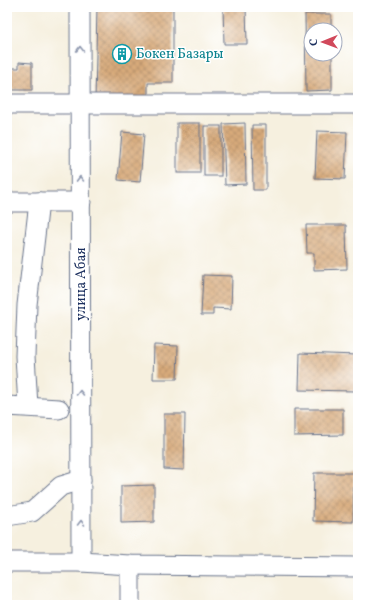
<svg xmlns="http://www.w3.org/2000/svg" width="365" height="612" font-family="Vollkorn,serif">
<defs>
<pattern id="building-cross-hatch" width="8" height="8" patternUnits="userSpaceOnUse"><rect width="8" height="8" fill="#d8aa7a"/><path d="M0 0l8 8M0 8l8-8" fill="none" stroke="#ae8b67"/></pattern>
</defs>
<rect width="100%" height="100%" fill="#fff"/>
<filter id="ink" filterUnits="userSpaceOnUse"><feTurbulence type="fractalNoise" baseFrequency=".025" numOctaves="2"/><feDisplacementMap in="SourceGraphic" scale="8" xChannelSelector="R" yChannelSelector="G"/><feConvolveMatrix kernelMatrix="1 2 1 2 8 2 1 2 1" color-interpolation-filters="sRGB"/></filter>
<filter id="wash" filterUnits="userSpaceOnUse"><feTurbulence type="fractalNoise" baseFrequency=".012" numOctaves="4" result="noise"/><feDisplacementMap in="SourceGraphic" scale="16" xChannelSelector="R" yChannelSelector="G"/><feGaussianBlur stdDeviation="0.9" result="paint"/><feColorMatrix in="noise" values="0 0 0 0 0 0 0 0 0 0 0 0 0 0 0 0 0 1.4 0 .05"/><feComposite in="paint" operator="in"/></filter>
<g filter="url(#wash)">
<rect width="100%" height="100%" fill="#f6f0df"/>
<g id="blocks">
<!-- building -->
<g fill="url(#building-cross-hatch)">
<polygon points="97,7 173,7 173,83 148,83 148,102 95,102"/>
<polygon points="223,7 246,7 247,44 224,44"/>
<polygon points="305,14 331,14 331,30 311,30 311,54 332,54 332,90 306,91"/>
<polygon points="19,62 32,63 32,90 7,90 7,68 19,68"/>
<rect x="177" y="123" width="23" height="50"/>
<polygon points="245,123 246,184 225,185 223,124"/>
<polygon points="252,125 266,125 266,190 253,190"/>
<rect x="204" y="126" width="17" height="50"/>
<polygon points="317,131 347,132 345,179 315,178"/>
<polygon points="122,132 144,134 140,182 118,180"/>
<polygon points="306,225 346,225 347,269 314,270 314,253 307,253"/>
<polygon points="203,275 232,276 231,309 213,308 213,315 201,315"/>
<polygon points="154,345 178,346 177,379 153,379"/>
<polygon points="300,353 357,355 356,391 299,390"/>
<polygon points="294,409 343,409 343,435 294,436"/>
<polygon points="164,414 185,414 184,470 164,469"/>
<polygon points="314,473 354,473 353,522 313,521"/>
<polygon points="154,485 154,522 121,523 121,486"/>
</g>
</g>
</g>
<g filter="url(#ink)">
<use href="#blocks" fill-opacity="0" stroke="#68738b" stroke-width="1"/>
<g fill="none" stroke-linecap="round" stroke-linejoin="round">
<defs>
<g id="minor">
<polyline points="80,7 81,562"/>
<polyline points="7,104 358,104"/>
<polyline points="7,202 81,202"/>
<polyline points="7,406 59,409"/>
<polyline points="28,406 25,356 27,305 39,202"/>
<polyline points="7,516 32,512 61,486 81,480"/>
<polyline points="7,562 81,562 130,565 358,567"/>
<polyline points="130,565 130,605"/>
</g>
</defs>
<!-- minor casing -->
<use href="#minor" stroke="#68738b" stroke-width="21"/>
<!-- minor -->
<use href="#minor" stroke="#fff" stroke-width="19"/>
</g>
<!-- one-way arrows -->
<defs><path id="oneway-chevron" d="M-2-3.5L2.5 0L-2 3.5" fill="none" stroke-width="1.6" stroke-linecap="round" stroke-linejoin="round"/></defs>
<g stroke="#8d97ae">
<use href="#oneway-chevron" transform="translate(80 49) rotate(-90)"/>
<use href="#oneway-chevron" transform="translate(80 179) rotate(-91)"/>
<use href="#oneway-chevron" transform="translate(80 393) rotate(-90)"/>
<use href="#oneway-chevron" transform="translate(81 523) rotate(-90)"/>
</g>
</g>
<!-- icons -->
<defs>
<symbol id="building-ring" viewBox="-11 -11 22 22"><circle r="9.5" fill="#fff" stroke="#0f9aa8" stroke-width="1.5"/><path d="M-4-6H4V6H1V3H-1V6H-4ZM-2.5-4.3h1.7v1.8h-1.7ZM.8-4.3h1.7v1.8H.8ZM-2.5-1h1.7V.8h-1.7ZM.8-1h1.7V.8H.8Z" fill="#0f9aa8"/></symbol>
</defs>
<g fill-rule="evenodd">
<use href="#building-ring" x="111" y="43" width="22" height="22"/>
</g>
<g text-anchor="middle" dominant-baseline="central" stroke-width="3" stroke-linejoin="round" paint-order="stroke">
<!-- culture labels -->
<g font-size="14" fill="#0d838f" stroke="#fff" text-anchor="start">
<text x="136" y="54">Бокен Базары</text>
</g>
<!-- street labels -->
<g font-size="14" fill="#1b2f5e" stroke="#fff">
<text transform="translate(81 284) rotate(-90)">улица Абая</text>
</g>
</g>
<!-- margin -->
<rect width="365" height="612" fill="none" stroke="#fff" stroke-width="24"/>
<!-- north arrow -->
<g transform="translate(323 42) rotate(269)"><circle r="19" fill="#ffffff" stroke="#a4acbf"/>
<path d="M0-3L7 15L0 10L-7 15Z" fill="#d1495b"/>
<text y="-6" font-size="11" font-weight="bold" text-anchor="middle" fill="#1b2f5e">С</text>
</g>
</svg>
